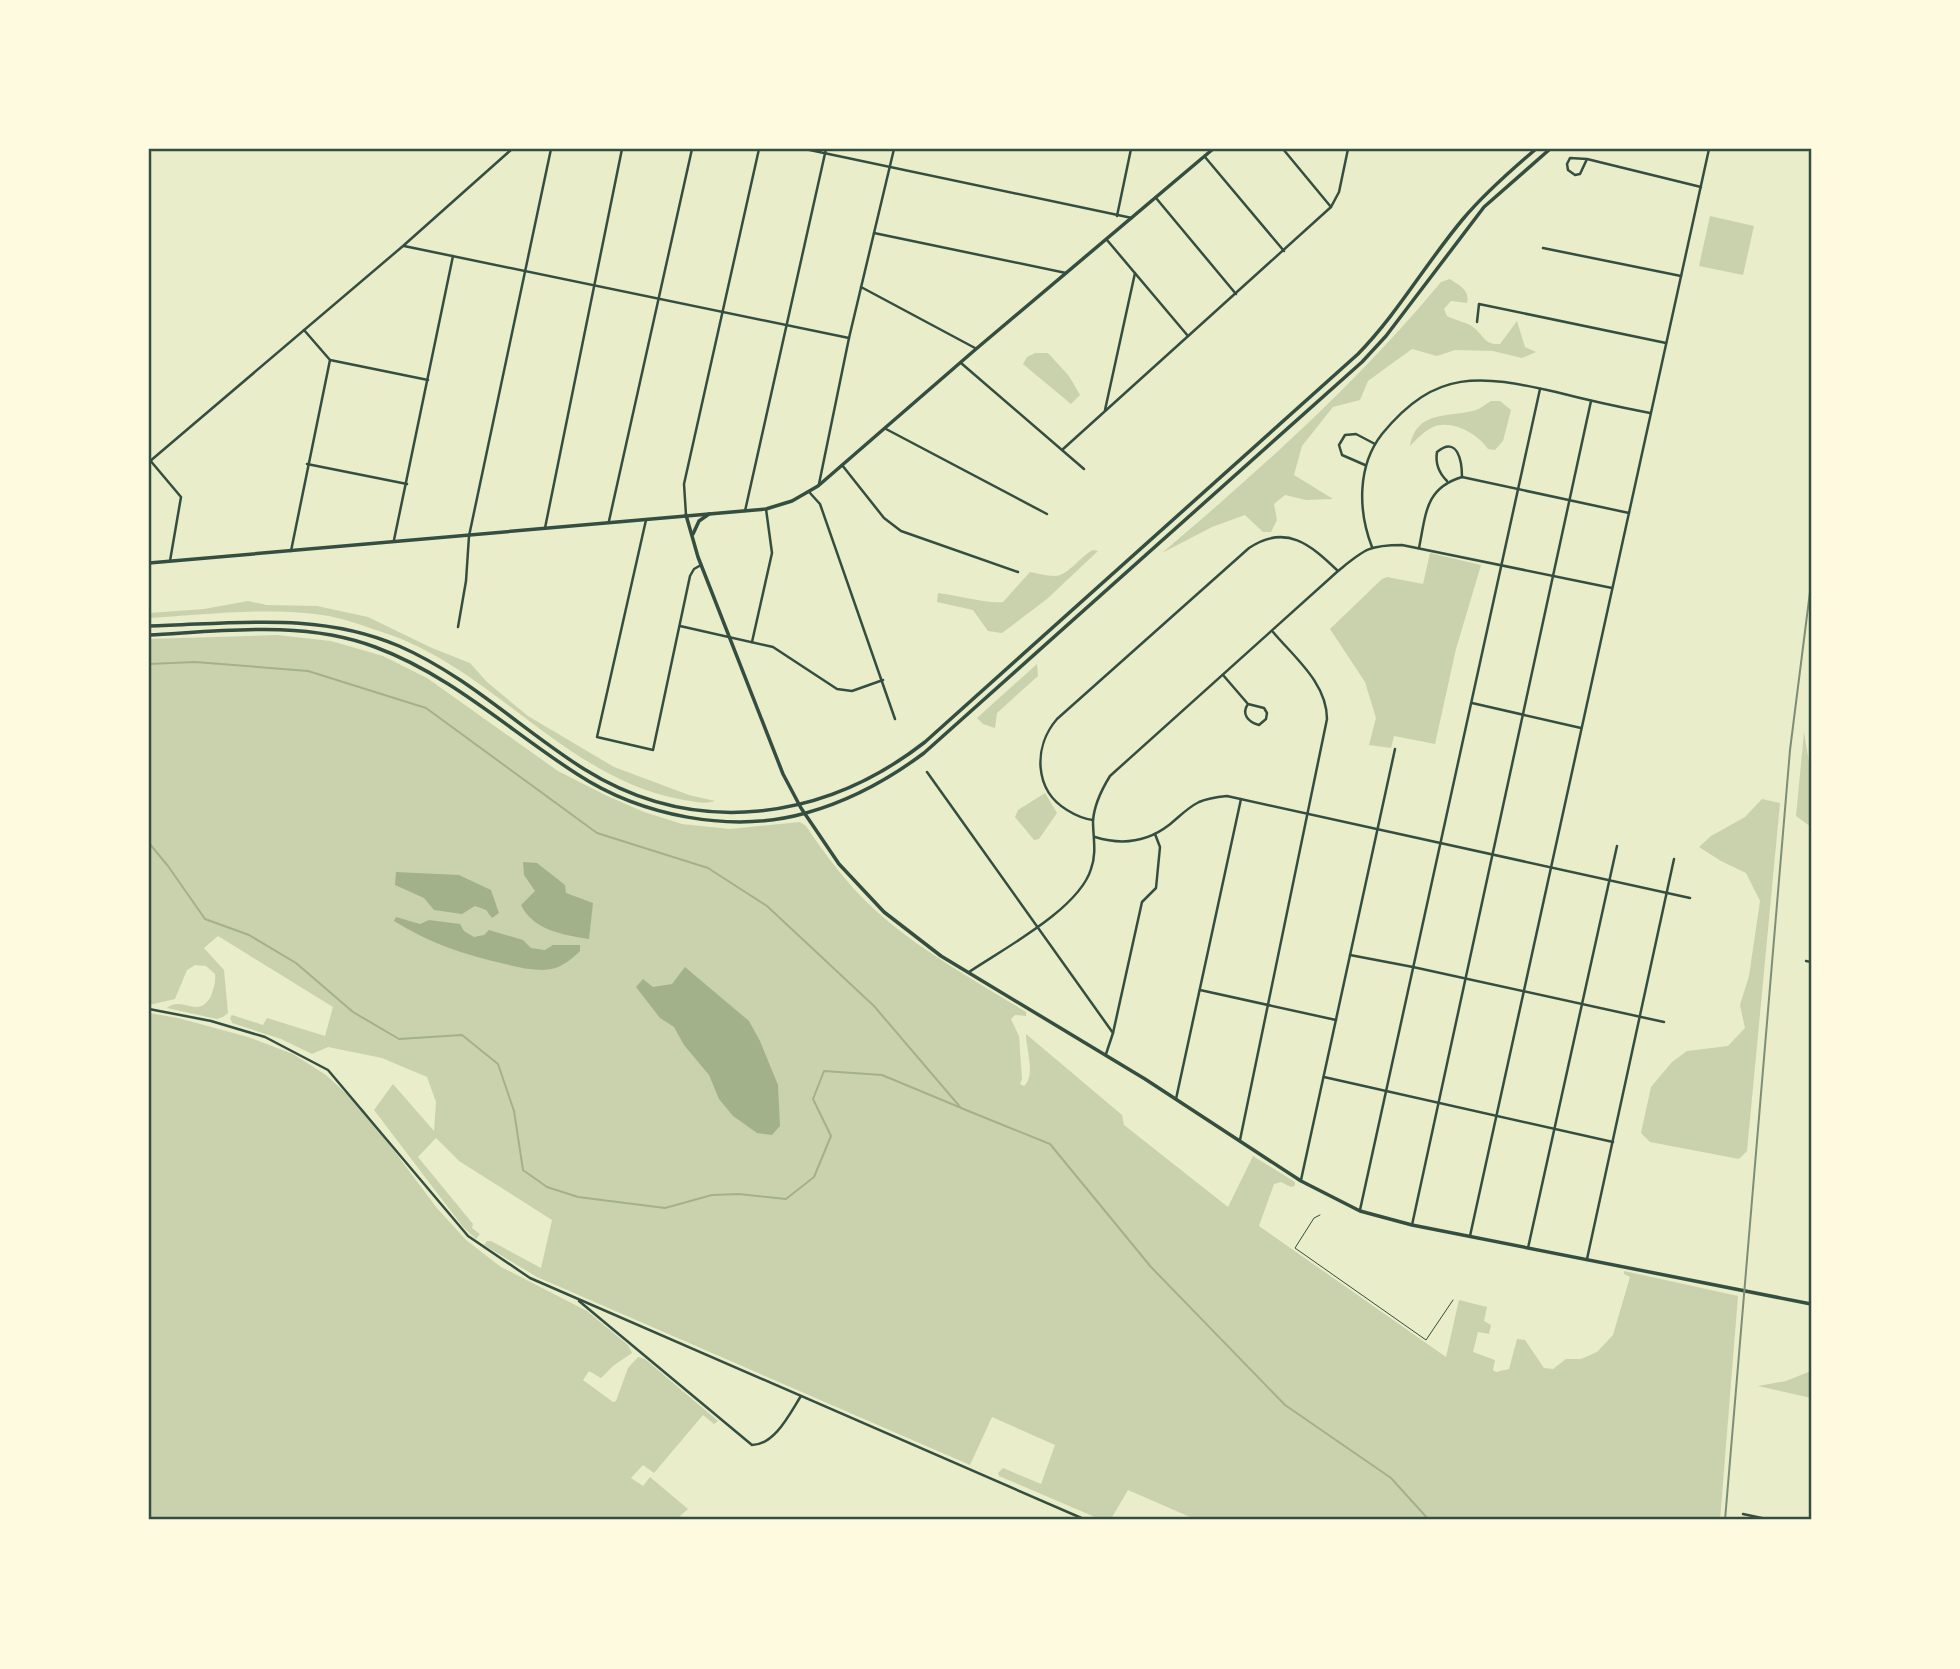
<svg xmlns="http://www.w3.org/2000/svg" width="1960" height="1669" font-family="Barlow,sans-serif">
<rect width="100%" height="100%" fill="#e9edc9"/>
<!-- green -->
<g fill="#cad2ad">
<polygon points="1710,216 1754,226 1743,275 1699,266"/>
<path d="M1450,279C1460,286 1470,290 1467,303L1451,301L1444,309L1447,316C1454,320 1467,322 1473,327C1484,335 1484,345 1500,344L1517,321L1525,347L1536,352L1522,358L1493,351L1455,350L1437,356L1412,349L1368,381L1360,400L1333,407L1302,446L1294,475L1333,499L1306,500L1285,495L1274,504L1277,520L1271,532H1263L1245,515L1212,527L1162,553C1261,469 1358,382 1441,282Z"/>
<polygon points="1035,353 1048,353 1069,376 1080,395 1071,404 1023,364 1027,357"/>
<path d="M1491,401H1500L1511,410L1503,441L1495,450L1488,449C1478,434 1452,419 1433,427C1424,431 1417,439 1410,446C1417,409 1450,418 1476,410C1481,408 1486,404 1491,401Z"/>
<path d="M1093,550L1098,551L1047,599L1002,633L988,631L973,610L937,602L938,593C956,595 987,604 1003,602L1030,572C1037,573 1046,576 1054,576C1069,576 1080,556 1093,550Z"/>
<polygon points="1430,553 1481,565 1456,649 1435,744 1394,736 1391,748 1369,745 1376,718 1365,682 1330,629 1382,579 1387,577 1423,584"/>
<path d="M248,601L267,605L317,606L368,617L432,648L470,663L487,682L528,716L614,767L689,795L715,801C703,805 692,801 679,799C565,777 493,669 385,633C367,627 348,620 329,616C272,606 206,615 149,618V613L204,609Z"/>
<path d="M277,635L331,641L383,656L427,678L558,771L605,795L644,812L682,824L730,829L800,822L806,826C826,856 848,885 874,909C919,950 974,980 1026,1012V1016L1015,1015L1011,1019L1019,1036L1022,1079L1020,1084L1024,1086C1036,1076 1026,1049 1026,1034L1122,1115L1124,1125L1228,1207L1253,1156L1295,1182V1186L1291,1187L1281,1182L1274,1184L1259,1226L1446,1357L1459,1300L1487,1307L1484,1321L1491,1325L1489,1334L1478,1332L1473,1352L1495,1360L1493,1370L1496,1372L1509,1369L1517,1339L1525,1340L1544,1368L1553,1369L1566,1359H1581L1597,1352L1613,1335L1630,1277L1624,1274V1271L1738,1296L1720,1520H1197L1128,1490L1111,1519L1113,1520H1102L999,1476L998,1473L1003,1468L1041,1484L1055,1445L992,1417L970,1465L537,1277L484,1245L487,1241H491L541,1268L552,1220L459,1161L436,1138L418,1157L473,1224L472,1228L480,1234L476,1239L463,1227L374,1110L393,1084L434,1131L436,1102L427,1077L382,1058L328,1047L312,1054L281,1039L232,1023L230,1018L232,1015L263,1025L267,1018L325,1036L333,1007L218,936L204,948L224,970L228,1013L223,1017L217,1019L167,1008C183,995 198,1020 211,996C214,988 216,981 215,974L206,966L195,965L187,970L175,999L149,1005V639Z"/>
<polygon points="1037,664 1038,676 997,713 995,728 983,724 977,718"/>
<polygon points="1804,732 1811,775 1811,827 1796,816"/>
<polygon points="1045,793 1057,813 1039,839 1034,840 1015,817 1018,810"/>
<polygon points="1762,799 1780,803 1747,1151 1739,1159 1650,1142 1641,1133 1651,1087 1672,1062 1687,1051 1728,1046 1745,1028 1740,1005 1749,976 1760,901 1746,873 1721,861 1699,847 1711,836 1745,817"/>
<polygon points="149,1013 178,1018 248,1037 293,1054 326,1075 363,1109 436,1207 466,1240 501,1267 587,1311 628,1345 632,1353 613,1366 601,1378 589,1371 583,1380 613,1402 616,1401 628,1368 638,1357 645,1359 718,1421 714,1424 703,1415 654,1473 643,1465 631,1478 643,1486 650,1477 688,1509 680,1516 685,1520 149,1520"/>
<polygon points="1811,1371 1811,1398 1758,1386 1786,1381"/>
</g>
<!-- water -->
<g fill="#a3b18a">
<path d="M523,862L537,863L565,885L566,893L593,903L589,939C563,935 533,930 521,905L535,891L524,875Z"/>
<polygon points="396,872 459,875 491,890 499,913 492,918 486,910 475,906 462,914 434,910 424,898 395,885"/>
<path d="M396,917L420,924L429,920L460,924L464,931L474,937L484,935L489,930L523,940L531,948L545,950L553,945H580V951C570,961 558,970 543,970C530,970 517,967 505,964C465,955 429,943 394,921Z"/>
<polygon points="685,967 749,1021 760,1041 778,1085 780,1126 772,1135 757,1133 733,1116 719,1099 709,1075 684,1045 674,1027 660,1018 636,987 643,979 653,987 672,984"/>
</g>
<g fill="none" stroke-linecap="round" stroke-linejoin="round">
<!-- stream -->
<g stroke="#a3b18a" stroke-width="2">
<polyline points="149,664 195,662 308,671 426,708 597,833 708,868 767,906 874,1006 961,1108 1050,1144 1151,1267 1285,1405 1391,1478 1429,1520"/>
<polyline points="149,843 168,866 205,919 249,935 296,963 353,1012 399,1039 462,1035 498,1064 514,1111 523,1170 547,1187 578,1197 665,1208 712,1195 739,1194 786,1199 814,1177 831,1136 813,1099 824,1071 882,1075 959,1107"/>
</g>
<!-- service -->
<polyline stroke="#344e41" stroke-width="1" points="1320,1215 1314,1218 1295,1248 1426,1340 1453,1300"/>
<!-- minor -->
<g stroke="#344e41" stroke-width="2.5">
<polyline points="805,149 1132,218"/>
<polyline points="1283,149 1331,207"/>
<polyline points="1205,157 1284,251"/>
<polyline points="1587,159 1580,174 1575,175 1568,170 1567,164 1570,158 1587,159 1701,187"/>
<polyline points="1156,198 1236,294"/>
<polyline points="1117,216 1131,149"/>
<polyline points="874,233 1066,273"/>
<polyline points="1107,240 1188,336"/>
<polyline points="404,246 849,338"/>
<polyline points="1543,248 1681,276"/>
<polyline points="861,287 975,348"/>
<polyline points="1477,322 1479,304 1666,343"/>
<polyline points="330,360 428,380"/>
<polyline points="961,363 1084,469"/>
<polyline points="1105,410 1135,273"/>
<polyline points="886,429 1047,514"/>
<polyline points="1062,450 1331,207 1339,192 1348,149"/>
<polyline points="149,459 181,497 170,561"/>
<polyline points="307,464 407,484"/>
<polyline points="842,465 884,518 901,531 1018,572"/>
<polyline points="1365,465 1342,455 1339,445 1345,435 1356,434 1375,444"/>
<path d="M1447,481C1439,473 1435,464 1437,452C1458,435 1462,462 1462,477"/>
<polyline points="819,484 849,338 894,149"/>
<polyline points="810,493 820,504 895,719"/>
<polyline points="745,511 826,149"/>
<polyline points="686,515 684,484 759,149"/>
<polyline points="646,520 597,737 653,750 690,576 694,569 701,565"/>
<polyline points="609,521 692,149"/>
<polyline points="545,528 622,149"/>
<polyline points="394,540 453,256"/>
<path d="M1372,547C1358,511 1357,466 1382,434C1436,368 1480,375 1556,392C1587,400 1619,407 1650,413"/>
<path d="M1419,548C1426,514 1425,488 1462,477L1629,513"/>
<polyline points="291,551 330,360 304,330"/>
<polyline points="680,626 773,647 837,689 852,691 883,680"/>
<polyline points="458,627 466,581 469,536 551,149"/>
<polyline points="752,642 772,553 766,509"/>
<path d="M1223,675L1248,704L1264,708L1267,713L1266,719L1259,725C1248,722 1241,714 1248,704"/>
<polyline points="1472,703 1581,728"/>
<polyline points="927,772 1113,1033 1106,1054"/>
<path d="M1093,820C1084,819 1075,815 1067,810C1034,790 1033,747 1057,719L1249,548C1286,523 1311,545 1338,571"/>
<path d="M1095,837C1121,845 1147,842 1169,825C1179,817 1187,808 1199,802C1208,798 1217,797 1227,796L1690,898"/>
<polyline points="1350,955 1413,967 1664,1022"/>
<polyline points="1806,961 1811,962"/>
<path d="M969,972C1003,949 1079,909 1091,869C1097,853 1093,837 1093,821C1094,805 1102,789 1110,776L1338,571C1364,550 1368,545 1402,545L1612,588"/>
<polyline points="1200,990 1336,1020"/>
<polyline points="149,1009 211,1021 265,1037 328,1070 468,1236 530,1278 1086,1520"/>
<polyline points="1113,1033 1142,902 1156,888 1160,847 1155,834"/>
<polyline points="1324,1077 1613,1142"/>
<polyline points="1176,1099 1241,799"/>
<path d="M1240,1140L1327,719C1327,683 1294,657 1273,632"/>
<polyline points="1301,1180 1395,749"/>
<polyline points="1360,1210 1540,389"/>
<polyline points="1412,1225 1591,401"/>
<polyline points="1528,1248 1617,846"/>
<polyline points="1587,1259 1674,859"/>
<path d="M579,1301L752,1445C775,1445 790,1413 801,1396"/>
<polyline points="1743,1514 1771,1520"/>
</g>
<!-- tertiary -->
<g stroke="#344e41" stroke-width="2.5">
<polyline points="149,462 403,246 512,149"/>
<polyline points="1470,1236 1709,149"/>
</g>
<!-- secondary -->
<g stroke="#344e41" stroke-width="3.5">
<polyline points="686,515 698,557 783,774 801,808 839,864 884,912 941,956 1145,1079 1301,1181 1360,1211 1412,1225 1811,1304"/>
<polyline points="693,534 699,521 709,514"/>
<polyline points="149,563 766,509 792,501 818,486 976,349 1213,149"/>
</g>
<!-- primary -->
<g stroke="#344e41" stroke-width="3.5">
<path d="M149,626C234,624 318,611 399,646C468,676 522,730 584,769C696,839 825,820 925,742L1358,354C1398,313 1426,263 1463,219C1485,193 1510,171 1536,149"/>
<path d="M149,635C223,631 304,620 375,647C451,675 510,731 577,774C641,816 731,834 806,813C849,801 888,780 924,753L1362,362L1386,336L1484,207L1550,149"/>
</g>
<!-- rail -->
<polyline stroke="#7c8e77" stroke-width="2" points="1725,1520 1790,750 1811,584"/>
</g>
<!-- border -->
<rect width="1960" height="1669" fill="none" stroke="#fefae0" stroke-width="301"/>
<rect x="150" y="150" width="1660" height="1368" fill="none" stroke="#344e41" stroke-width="2.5"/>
</svg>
